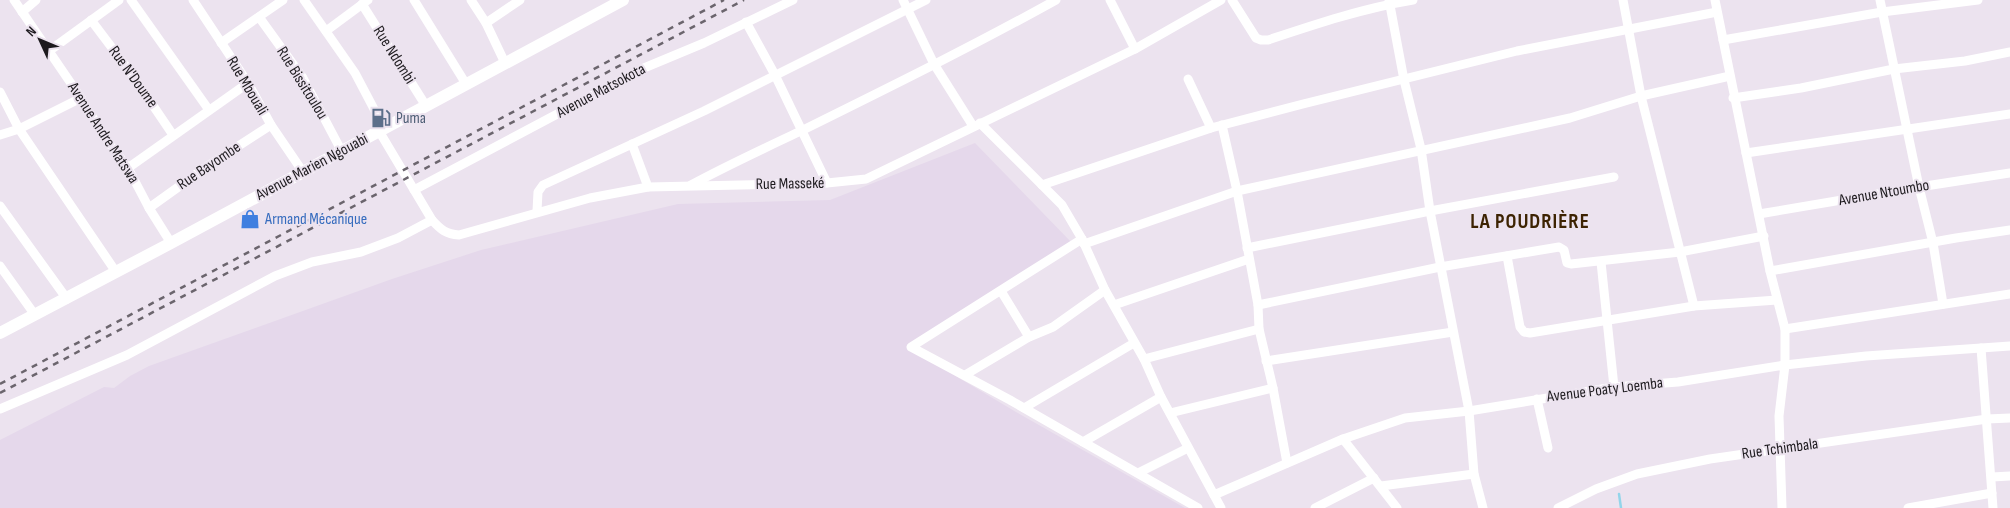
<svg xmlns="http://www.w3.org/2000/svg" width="2010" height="508" font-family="'Sofia Sans Condensed',sans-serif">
<rect width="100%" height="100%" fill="#ece3ef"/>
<!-- built -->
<polygon fill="#e5d8eb" points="975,143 1073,244 907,347 1016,412 1185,508 0,508 0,440 104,387 114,388 130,376 149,366 392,279 481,250 678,204 830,200"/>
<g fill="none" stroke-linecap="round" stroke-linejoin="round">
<!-- stream -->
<polyline stroke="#93d5ea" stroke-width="2.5" points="1619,494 1621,508"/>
<!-- street -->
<g stroke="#fff" stroke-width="9">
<polyline points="14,0 81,98 106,139 128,168 149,208 171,243"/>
<polyline points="131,0 209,110"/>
<polyline points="193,0 248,83 271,125 303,172"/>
<polyline points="304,0 355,73 384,128"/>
<polyline points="414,0 466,84"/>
<polyline points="471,0 486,23 505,63"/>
<polyline points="903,0 934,64 973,126"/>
<polyline points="1110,0 1135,49"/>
<path d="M1232,0L1256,38L1261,40H1268C1316,24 1364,8 1413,0"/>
<polyline points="1389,0 1404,80 1421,149 1430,211 1469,411 1474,474 1483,508"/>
<polyline points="1623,0 1641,96 1694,306"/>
<polyline points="1715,0 1770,271 1785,329 1785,365 1779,416 1782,508"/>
<polyline points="1880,0 1919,187 1933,243 1943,304"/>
<polyline points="362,4 426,106"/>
<polyline points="22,12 36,0"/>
<polyline points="259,17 303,78 341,150"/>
<polyline points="91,20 131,73 173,135"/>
<polyline points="746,22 775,75 827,183"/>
<polyline points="486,23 520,0"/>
<polyline points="326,31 368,0"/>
<polyline points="1723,40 1882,12 1978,0"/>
<polyline points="221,43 283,0"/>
<polyline points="49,51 119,0"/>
<polyline points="1188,79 1211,128"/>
<polyline points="0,92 19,129 116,272"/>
<polyline points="1733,98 1801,88 1894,69 1965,61 2010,52"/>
<polyline points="980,123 1062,205 1082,239 1105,290 1144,359 1161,397 1221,508"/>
<polyline points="1222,125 1237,191 1258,305 1259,329 1273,388 1287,463"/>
<path d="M379,131L432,220C441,230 446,234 459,235L590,198L648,187L827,183L866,179L1135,49L1221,0"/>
<polyline points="0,135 19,129 81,98"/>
<polyline points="632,144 648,187"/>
<polyline points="1746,153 2010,114"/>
<polyline points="128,168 248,83"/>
<path d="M691,185C728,165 765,148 803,130C888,88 973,46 1056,0"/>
<polyline points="1042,185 1211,128 1303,104 1517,51 1717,12"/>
<polyline points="414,190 644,68 704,43 793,0"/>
<polyline points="0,206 67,299"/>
<polyline points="149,208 209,165 271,125"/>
<polyline points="537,211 538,192 543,185 704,111 926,0"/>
<polyline points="1759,214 1919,187 2010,173"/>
<polyline points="1082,239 911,347 1010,400 1198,508"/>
<polyline points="1084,244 1237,191 1570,118 1641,96 1730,76"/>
<polyline points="1247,248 1430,211 1614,177"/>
<polyline points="1507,256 1520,327 1524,332 1530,333 1694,306 1777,300"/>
<polyline points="1601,262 1614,387"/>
<polyline points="0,266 35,315"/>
<polyline points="1770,271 1956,238 2010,230"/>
<polyline points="1001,291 1029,337"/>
<polyline points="1114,305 1249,259"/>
<polyline points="1258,305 1440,267 1559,247 1564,250 1567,263 1571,264 1680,252 1764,236"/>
<polyline points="1785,329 2010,294"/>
<polyline points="1981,348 1993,508"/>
<polyline points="1144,359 1259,329"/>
<polyline points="1266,361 1453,332"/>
<polyline points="965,375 1029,337 1053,327 1105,290"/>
<polyline points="1537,399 1548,448"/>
<polyline points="1024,408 1134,343"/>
<polyline points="0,409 127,355 275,276 312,262 361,252 398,238 432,220"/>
<polyline points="1170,413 1273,388"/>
<polyline points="1343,439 1397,508"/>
<polyline points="1083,442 1161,397"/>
<polyline points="1138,473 1188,448"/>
<polyline points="1992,477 2010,476"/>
<polyline points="1381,486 1474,474"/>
<polyline points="1214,495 1343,439 1405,418 1469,411 1614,387 1678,382 1785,365 1866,356 2010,346"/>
<polyline points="1315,508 1374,478"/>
<polyline points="1558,508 1596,489 1637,474 1710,459 1987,419 2010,418"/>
<polyline points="1908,508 1992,493"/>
</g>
<!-- secondary -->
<polyline stroke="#fff" stroke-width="12" points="0,333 171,243 623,0"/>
<!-- rail -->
<g stroke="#6b656d" stroke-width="2.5" stroke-dasharray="6 6" stroke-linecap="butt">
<polyline points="0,384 724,0"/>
<polyline points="0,393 744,0"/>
</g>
</g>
<!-- icons -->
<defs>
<symbol id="fuel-bare" viewBox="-9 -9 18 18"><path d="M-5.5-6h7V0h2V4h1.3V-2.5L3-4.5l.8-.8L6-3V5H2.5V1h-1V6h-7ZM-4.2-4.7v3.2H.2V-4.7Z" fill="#5c6f8a" stroke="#ece3ef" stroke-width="2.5" paint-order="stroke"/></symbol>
<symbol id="shop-bare" viewBox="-9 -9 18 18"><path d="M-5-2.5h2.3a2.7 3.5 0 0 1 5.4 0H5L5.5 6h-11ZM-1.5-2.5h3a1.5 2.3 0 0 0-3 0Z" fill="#3f7fe0" stroke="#ece3ef" stroke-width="2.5" paint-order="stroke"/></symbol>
</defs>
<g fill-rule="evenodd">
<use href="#fuel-bare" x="367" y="104" width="28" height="28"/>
<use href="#shop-bare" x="236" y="205" width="28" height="28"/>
</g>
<g text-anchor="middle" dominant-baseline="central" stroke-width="4" stroke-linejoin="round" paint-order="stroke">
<!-- street labels -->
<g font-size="16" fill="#1d1a1e" stroke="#ece3ef">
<text transform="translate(394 55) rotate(58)">Rue Ndombi</text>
<text transform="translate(133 77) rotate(54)">Rue N'Doume</text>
<text transform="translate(302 83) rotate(58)">Rue Bissitoulou</text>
<text transform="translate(247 86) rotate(59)">Rue Mbouali</text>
<text transform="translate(601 91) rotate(-28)">Avenue Matsokota</text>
<text transform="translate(103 133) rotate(57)">Avenue Andre Matswa</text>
<text transform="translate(209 166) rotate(-34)">Rue Bayombe</text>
<text transform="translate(312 167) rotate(-28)">Avenue Marien Ngouabi</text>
<text transform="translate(790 184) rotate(-1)">Rue Masseké</text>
<text transform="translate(1884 193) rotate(-10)">Avenue Ntoumbo</text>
<text transform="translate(1605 390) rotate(-7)">Avenue Poaty Loemba</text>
<text transform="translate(1780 449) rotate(-8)">Rue Tchimbala</text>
</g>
<!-- service labels -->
<g font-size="16" fill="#4e5e75" stroke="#ece3ef" text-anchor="start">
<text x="396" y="118">Puma</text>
</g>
<!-- shop labels -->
<g font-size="16" fill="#366cbe" stroke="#ece3ef" text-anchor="start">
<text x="265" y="219">Armand Mécanique</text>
</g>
<!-- district labels -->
<g font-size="21" font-weight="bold" letter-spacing="1" fill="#3d2302" stroke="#ece3ef">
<text x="1530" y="221">LA POUDRIÈRE</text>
</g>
</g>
<!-- north arrow -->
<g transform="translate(40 40) rotate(314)" stroke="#ece3ef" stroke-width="4" paint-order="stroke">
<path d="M0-4L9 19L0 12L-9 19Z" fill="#1d1a1e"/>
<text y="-8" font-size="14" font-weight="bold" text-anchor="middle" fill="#1d1a1e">N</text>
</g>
</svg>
